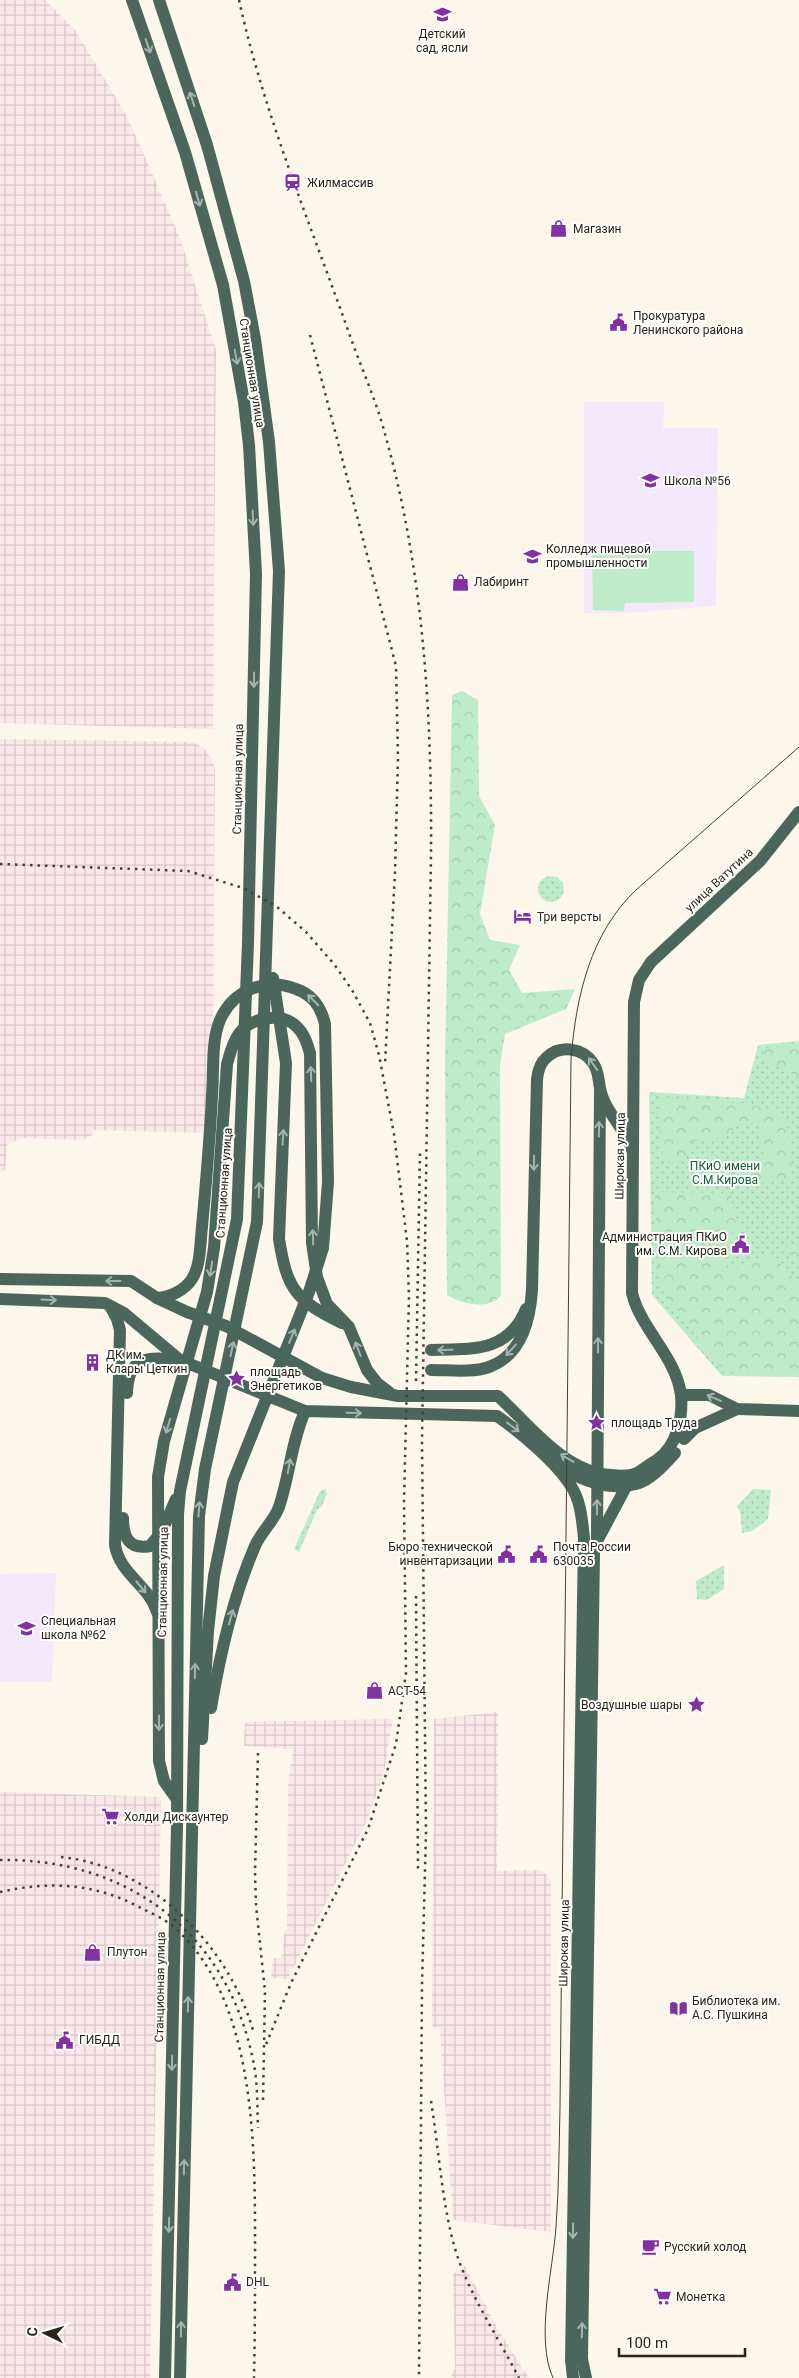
<svg xmlns="http://www.w3.org/2000/svg" width="799" height="2378" font-family="Roboto,sans-serif">
<defs>
<pattern id="industrial-grid" width="8" height="8" patternUnits="userSpaceOnUse" patternTransform="scale(1.25)"><rect width="8" height="8" fill="#fce7ea"/><path d="M0 4h8M4 0v8" fill="none" stroke="#d8c6c8"/></pattern>
<pattern id="grass-dots" width="8" height="8" patternUnits="userSpaceOnUse" patternTransform="scale(1.25)"><rect width="8" height="8" fill="#bfecc8"/><path d="M2 2h.1M6 6h.1" fill="none" stroke="#a4caab" stroke-width="1.8" stroke-linecap="round"/></pattern>
<pattern id="forest-crowns" width="20" height="18" patternUnits="userSpaceOnUse" patternTransform="scale(1.25)"><rect width="20" height="18" fill="#bfecc8"/><path d="M2 6a3 3 0 1 1 6 0M12 15a3 3 0 1 1 6 0" fill="none" stroke="#a4caab"/></pattern>
</defs>
<rect width="100%" height="100%" fill="#fdf6ea"/>
<!-- industrial -->
<g fill="url(#industrial-grid)">
<polygon points="0,0 45,0 75,30 128,118 180,238 216,350 213,729 0,723"/>
<polygon points="0,739 193,742 204,748 211,758 215,769 213,1038 206,1133 93,1130 92,1136 82,1140 22,1138 7,1145 5,1171 0,1172"/>
<polygon points="498,1712 497,1871 541,1870 551,1880 551,2232 453,2220 440,2028 432,2027 434,1719"/>
<polygon points="393,1719 383,1777 367,1820 288,1979 271,1978 273,1958 282,1958 284,1935 287,1928 288,1782 293,1749 244,1746 245,1722"/>
<polygon points="0,1792 161,1797 150,2378 0,2378"/>
<polygon points="465,2266 499,2331 529,2378 452,2378 452,2372 455,2369 453,2274"/>
</g>
<!-- education -->
<g fill="#f4e8fc">
<polygon points="584,402 664,402 663,428 718,428 716,606 624,613 584,613"/>
<polygon points="56,1573 52,1682 0,1682 0,1574"/>
</g>
<!-- grass -->
<g fill="url(#grass-dots)">
<circle cx="551" cy="889" r="13"/>
<polygon points="799,1041 799,1377 722,1376 652,1295 649,1092 744,1098 758,1045"/>
<polygon points="325,1489 327,1493 322,1506 317,1510 299,1552 294,1549 320,1491"/>
<polygon points="753,1489 771,1490 768,1519 752,1531 742,1533 740,1511 737,1506"/>
<polygon points="724,1565 724,1589 707,1600 697,1599 696,1581"/>
</g>
<!-- forest -->
<g fill="url(#forest-crowns)">
<path d="M462,691L478,700L479,796L495,825L480,914L490,940L520,945L509,970L522,993L575,989L566,1009L505,1034L500,1066L501,1295C490,1311 461,1304 447,1295L445,1063L452,695Z"/>
<polygon points="799,1046 799,1078 787,1069 766,1062 764,1048"/>
<path d="M668,1098L752,1104L786,1117L792,1174L790,1179C774,1182 751,1187 738,1176L740,1164L761,1160L763,1156L761,1126L757,1123L738,1124L726,1137L691,1142C685,1153 690,1156 675,1164C673,1163 670,1163 667,1162C658,1155 659,1112 661,1102Z"/>
<path d="M655,1192L731,1193L733,1212L739,1228L727,1237L718,1240C717,1255 720,1262 734,1269L764,1255L777,1260L799,1284V1374H737L719,1366L659,1286Z"/>
<polygon points="799,1241 799,1261 786,1251 786,1248"/>
</g>
<!-- pitch -->
<polygon fill="#bfecc8" points="592,551 694,551 694,602 625,603 624,611 593,610"/>
<g fill="none" stroke-linecap="round" stroke-linejoin="round">
<!-- major -->
<g stroke="#4b675d" stroke-width="12">
<polyline points="132,0 185,152 223,285 244,402 249,445 256,574 248,943 237,1219 180,1491 178,1514 177,1826 165,2378"/>
<polyline points="159,0 207,145 244,281 255,339 269,442 279,571 257,1222 205,1469 199,1516 180,2378"/>
<path d="M273,978L286,1063L279,1239C287,1289 295,1300 342,1323"/>
<path d="M0,1279L131,1281L157,1298L187,1312L226,1326L322,1378L351,1387L398,1396H498C531,1426 564,1472 611,1475C619,1476 630,1476 637,1473C644,1469 650,1464 657,1460C677,1446 683,1418 681,1395C676,1356 641,1330 632,1293L634,1002L639,980L651,962L760,861L799,812"/>
<path d="M157,1298C170,1297 184,1291 192,1279C201,1265 200,1243 202,1227C206,1183 210,1139 212,1095C214,1072 211,1041 220,1020C233,990 266,977 296,989C313,995 321,1007 325,1024L328,1182L323,1248L309,1292L233,1482L214,1576L208,1631L202,1739"/>
<path d="M0,1299L105,1303L124,1313L180,1360L305,1411L497,1416C520,1432 556,1462 571,1486C581,1501 582,1521 584,1538L571,2360L573,2378"/>
<path d="M110,1306L117,1319L120,1330L115,1545C120,1575 149,1585 157,1612"/>
<path d="M431,1350C472,1349 508,1353 526,1309"/>
<path d="M431,1370C449,1370 472,1373 489,1367C522,1355 530,1320 532,1290L537,1079C538,1071 540,1063 546,1058C560,1044 583,1048 593,1063C599,1071 598,1079 600,1088C604,1111 625,1128 632,1150"/>
<path d="M127,1393C128,1355 148,1357 180,1360"/>
<polyline points="681,1395 709,1395 737,1409 799,1411"/>
<polyline points="684,1439 695,1428 737,1409"/>
<path d="M558,1466C580,1480 609,1491 636,1484C651,1480 665,1464 675,1453"/>
<path d="M123,1518C123,1537 129,1550 150,1546L161,1533L176,1499"/>
<polyline points="597,1538 600,1089"/>
<path d="M211,1708C220,1654 233,1597 255,1546C261,1532 274,1521 279,1507C290,1474 291,1443 305,1411"/>
<path d="M176,1798L164,1781L159,1761L158,1477L164,1441L207,1292L214,1248L227,1064C230,1054 232,1044 238,1035C249,1018 280,1011 296,1026C304,1033 307,1043 310,1053L312,1243L317,1277L327,1304L349,1327L367,1370L377,1383L389,1392"/>
<polyline points="586,2378 582,2359 594,1553 596,1543 627,1485"/>
</g>
<!-- tram -->
<path stroke="#474135" stroke-width="1" d="M553,2378C535,2339 553,2270 556,2227C559,2187 559,2147 560,2108L571,1059C576,997 590,933 637,889L799,747"/>
<!-- rail -->
<g stroke="#474135" stroke-width="2.5" stroke-dasharray="2.5 5" stroke-linecap="butt">
<path d="M239,0C264,114 310,223 349,333C359,362 372,391 381,420C423,562 432,708 431,855L422,1441L426,1832L422,1985L419,2378"/>
<polyline points="310,335 396,666 398,757 395,872 385,1064"/>
<polyline points="0,864 188,871 243,888 276,906 306,932 334,964 352,990 370,1023 379,1055 394,1134 407,1241 409,1296 404,1502 406,1673 396,1744 368,1829 291,1983 265,2047"/>
<polyline points="416,1381 420,1151"/>
<polyline points="416,1596 418,1871"/>
<polyline points="258,1753 255,1872 256,1905 265,1991 263,2101"/>
<path d="M61,1857C152,1866 231,1948 254,2034"/>
<path d="M0,1860C128,1858 227,1933 253,2060C258,2082 257,2105 258,2128"/>
<path d="M0,1892C48,1881 95,1883 139,1907C151,1913 165,1919 175,1928C255,2000 255,2143 255,2242C255,2287 255,2333 254,2378"/>
<path d="M431,2101C439,2150 442,2206 456,2252C470,2296 498,2337 519,2378"/>
</g>
</g>
<!-- one-way arrows -->
<defs><path id="oneway-shaft" d="M-6 0H5M1.5-3L5.5 0L1.5 3" fill="none" stroke-width="1.6" stroke-linecap="round" stroke-linejoin="round" transform="scale(1.25)"/></defs>
<g stroke="#a5b3ae">
<use href="#oneway-shaft" transform="translate(148 46) rotate(71)"/>
<use href="#oneway-shaft" transform="translate(192 99) rotate(-108)"/>
<use href="#oneway-shaft" transform="translate(198 199) rotate(74)"/>
<use href="#oneway-shaft" transform="translate(236 357) rotate(80)"/>
<use href="#oneway-shaft" transform="translate(253 518) rotate(87)"/>
<use href="#oneway-shaft" transform="translate(254 680) rotate(91)"/>
<use href="#oneway-shaft" transform="translate(313 1000) rotate(-135)"/>
<use href="#oneway-shaft" transform="translate(593 1064) rotate(-125)"/>
<use href="#oneway-shaft" transform="translate(311 1074) rotate(-92)"/>
<use href="#oneway-shaft" transform="translate(599 1129) rotate(-89)"/>
<use href="#oneway-shaft" transform="translate(283 1137) rotate(-87)"/>
<use href="#oneway-shaft" transform="translate(534 1163) rotate(91)"/>
<use href="#oneway-shaft" transform="translate(259 1190) rotate(-88)"/>
<use href="#oneway-shaft" transform="translate(313 1237) rotate(-91)"/>
<use href="#oneway-shaft" transform="translate(211 1269) rotate(99)"/>
<use href="#oneway-shaft" transform="translate(113 1281) rotate(-180)"/>
<use href="#oneway-shaft" transform="translate(49 1300) rotate(3)"/>
<use href="#oneway-shaft" transform="translate(292 1336) rotate(-68)"/>
<use href="#oneway-shaft" transform="translate(598 1345) rotate(-90)"/>
<use href="#oneway-shaft" transform="translate(232 1349) rotate(-78)"/>
<use href="#oneway-shaft" transform="translate(358 1349) rotate(-111)"/>
<use href="#oneway-shaft" transform="translate(445 1350) rotate(179)"/>
<use href="#oneway-shaft" transform="translate(511 1350) rotate(132)"/>
<use href="#oneway-shaft" transform="translate(714 1398) rotate(-157)"/>
<use href="#oneway-shaft" transform="translate(354 1413) rotate(1)"/>
<use href="#oneway-shaft" transform="translate(168 1426) rotate(107)"/>
<use href="#oneway-shaft" transform="translate(513 1427) rotate(36)"/>
<use href="#oneway-shaft" transform="translate(567 1458) rotate(-149)"/>
<use href="#oneway-shaft" transform="translate(289 1466) rotate(-80)"/>
<use href="#oneway-shaft" transform="translate(597 1507) rotate(-90)"/>
<use href="#oneway-shaft" transform="translate(199 1509) rotate(-86)"/>
<use href="#oneway-shaft" transform="translate(141 1587) rotate(50)"/>
<use href="#oneway-shaft" transform="translate(231 1617) rotate(-74)"/>
<use href="#oneway-shaft" transform="translate(195 1671) rotate(-89)"/>
<use href="#oneway-shaft" transform="translate(159 1723) rotate(90)"/>
<use href="#oneway-shaft" transform="translate(188 2004) rotate(-89)"/>
<use href="#oneway-shaft" transform="translate(172 2063) rotate(91)"/>
<use href="#oneway-shaft" transform="translate(184 2167) rotate(-89)"/>
<use href="#oneway-shaft" transform="translate(169 2225) rotate(91)"/>
<use href="#oneway-shaft" transform="translate(573 2231) rotate(91)"/>
<use href="#oneway-shaft" transform="translate(181 2329) rotate(-89)"/>
<use href="#oneway-shaft" transform="translate(582 2330) rotate(-89)"/>
</g>
<!-- icons -->
<defs>
<symbol id="school-bare" viewBox="-9 -9 18 18"><path d="M0-5L7-2L0 1L-7-2ZM-4 1L0 2.5L4 1V4Q0 6-4 4Z" fill="#8131a1" stroke="#fff" stroke-width="2.5" paint-order="stroke"/></symbol>
<symbol id="station-bare" viewBox="-9 -9 18 18"><path d="M-3-6H3Q5-6 5-4V2Q5 4 3 4L4.5 6H3L1.5 4h-3L-3 6H-4.5L-3 4Q-5 4-5 2V-4Q-5-6-3-6ZM-3.5-4v3h7v-3ZM-3.5 1v1.5H-2V1ZM2 1v1.5H3.5V1Z" fill="#8131a1" stroke="#fff" stroke-width="2.5" paint-order="stroke"/></symbol>
<symbol id="shop-bare" viewBox="-9 -9 18 18"><path d="M-5-2.5h2.3a2.7 3.5 0 0 1 5.4 0H5L5.5 6h-11ZM-1.5-2.5h3a1.5 2.3 0 0 0-3 0Z" fill="#8131a1" stroke="#fff" stroke-width="2.5" paint-order="stroke"/></symbol>
<symbol id="civic-bare" viewBox="-9 -9 18 18"><path d="M-.6-6.5H3V-4.5H.6V-3L4-1V1h2V6H-6V1h2V-1L-.6-3ZM-1.2 2.5V6h2.4V2.5Z" fill="#8131a1" stroke="#fff" stroke-width="2.5" paint-order="stroke"/></symbol>
<symbol id="university-bare" viewBox="-9 -9 18 18"><path d="M0-5L7-2L0 1L-7-2ZM-4 1L0 2.5L4 1V4Q0 6-4 4Z" fill="#8131a1" stroke="#fff" stroke-width="2.5" paint-order="stroke"/></symbol>
<symbol id="hotel-bare" viewBox="-9 -9 18 18"><path d="M-6-4.5h1.5V1H6V5H4.5V3h-9V5H-6ZM-4 0a1.8 1.8 0 1 1 3.6 0ZM.5 0V-2.5h3Q6-2.5 6 0Z" fill="#8131a1" stroke="#fff" stroke-width="2.5" paint-order="stroke"/></symbol>
<symbol id="building-bare" viewBox="-9 -9 18 18"><path d="M-4-6H4V6H1V3H-1V6H-4ZM-2.5-4.3h1.7v1.8h-1.7ZM.8-4.3h1.7v1.8H.8ZM-2.5-1h1.7V.8h-1.7ZM.8-1h1.7V.8H.8Z" fill="#8131a1" stroke="#fff" stroke-width="2.5" paint-order="stroke"/></symbol>
<symbol id="sight-bare" viewBox="-9 -9 18 18"><path d="M0-6L1.8-2.2L6-1.7L2.9 1.2L3.7 5.4L0 3.3L-3.7 5.4L-2.9 1.2L-6-1.7L-1.8-2.2Z" fill="#8131a1" stroke="#fff" stroke-width="2.5" paint-order="stroke"/></symbol>
<symbol id="supermarket-bare" viewBox="-9 -9 18 18"><path d="M-6-5.5h2.5l.6 2H6L4.5 2H-2.5L-4.4-4H-6ZM-1.5 3.2a1.3 1.3 0 1 0 .1 0ZM3 3.2a1.3 1.3 0 1 0 .1 0Z" fill="#8131a1" stroke="#fff" stroke-width="2.5" paint-order="stroke"/></symbol>
<symbol id="library-bare" viewBox="-9 -9 18 18"><path d="M-6-4Q-3-5.5-.7-3.5V5Q-3 3-6 4ZM6-4Q3-5.5 .7-3.5V5Q3 3 6 4Z" fill="#8131a1" stroke="#fff" stroke-width="2.5" paint-order="stroke"/></symbol>
<symbol id="cafe-bare" viewBox="-9 -9 18 18"><path d="M-5.5-4.5H6V0H3Q3 3.5 0 3.5H-2.5Q-5.5 3.5-5.5 0ZM3-3.2v2h1.7v-2ZM-6 4.5H4V6H-6Z" fill="#8131a1" stroke="#fff" stroke-width="2.5" paint-order="stroke"/></symbol>
</defs>
<g fill-rule="evenodd">
<use href="#school-bare" x="430" y="2" width="25" height="25"/>
<use href="#station-bare" x="280" y="170" width="25" height="25"/>
<use href="#shop-bare" x="546" y="216" width="25" height="25"/>
<use href="#civic-bare" x="606" y="310" width="25" height="25"/>
<use href="#school-bare" x="638" y="468" width="25" height="25"/>
<use href="#university-bare" x="520" y="544" width="25" height="25"/>
<use href="#shop-bare" x="448" y="570" width="25" height="25"/>
<use href="#hotel-bare" x="510" y="904" width="25" height="25"/>
<use href="#civic-bare" x="728" y="1232" width="25" height="25"/>
<use href="#building-bare" x="80" y="1350" width="25" height="25"/>
<use href="#sight-bare" x="224" y="1366" width="25" height="25"/>
<use href="#sight-bare" x="584" y="1410" width="25" height="25"/>
<use href="#civic-bare" x="494" y="1542" width="25" height="25"/>
<use href="#civic-bare" x="526" y="1542" width="25" height="25"/>
<use href="#school-bare" x="14" y="1616" width="25" height="25"/>
<use href="#shop-bare" x="362" y="1678" width="25" height="25"/>
<use href="#sight-bare" x="684" y="1692" width="25" height="25"/>
<use href="#supermarket-bare" x="98" y="1804" width="25" height="25"/>
<use href="#shop-bare" x="80" y="1940" width="25" height="25"/>
<use href="#library-bare" x="666" y="1996" width="25" height="25"/>
<use href="#civic-bare" x="52" y="2028" width="25" height="25"/>
<use href="#cafe-bare" x="638" y="2234" width="25" height="25"/>
<use href="#civic-bare" x="220" y="2270" width="25" height="25"/>
<use href="#supermarket-bare" x="650" y="2284" width="25" height="25"/>
</g>
<g text-anchor="middle" dominant-baseline="central" stroke-width="4" stroke-linejoin="round" paint-order="stroke">
<!-- poi labels -->
<g font-size="12" fill="#2a2418" stroke="#fff" text-anchor="start">
<text x="442" y="34" text-anchor="middle">Детский<tspan x="442" dy="14">сад, ясли</tspan></text>
<text x="307" y="183">Жилмассив</text>
<text x="573" y="229">Магазин</text>
<text x="633" y="316">Прокуратура<tspan x="633" dy="14">Ленинского района</tspan></text>
<text x="664" y="481">Школа №56</text>
<text x="546" y="549">Колледж пищевой<tspan x="546" dy="14">промышленности</tspan></text>
<text x="474" y="582">Лабиринт</text>
<text x="537" y="917">Три версты</text>
<text x="727" y="1237" text-anchor="end">Администрация ПКиО<tspan x="727" dy="14">им. С.М. Кирова</tspan></text>
<text x="106" y="1355">ДК им.<tspan x="106" dy="14">Клары Цеткин</tspan></text>
<text x="250" y="1372">площадь<tspan x="250" dy="14">Энергетиков</tspan></text>
<text x="611" y="1423">площадь Труда</text>
<text x="493" y="1547" text-anchor="end">Бюро технической<tspan x="493" dy="14">инвентаризации</tspan></text>
<text x="553" y="1547">Почта России<tspan x="553" dy="14">630035</tspan></text>
<text x="41" y="1621">Специальная<tspan x="41" dy="14">школа №62</tspan></text>
<text x="388" y="1691">АСТ-54</text>
<text x="682" y="1705" text-anchor="end">Воздушные шары</text>
<text x="124" y="1817">Холди Дискаунтер</text>
<text x="107" y="1952">Плутон</text>
<text x="692" y="2001">Библиотека им.<tspan x="692" dy="14">А.С. Пушкина</tspan></text>
<text x="79" y="2040">ГИБДД</text>
<text x="664" y="2247">Русский холод</text>
<text x="246" y="2282">DHL</text>
<text x="676" y="2297">Монетка</text>
</g>
<!-- street labels -->
<g font-size="12" fill="#2a2418" stroke="#fff">
<text transform="translate(252 373) rotate(81)">Станционная улица</text>
<text transform="translate(238 779) rotate(-89)">Станционная улица</text>
<text transform="translate(719 880) rotate(-43)">улица Ватутина</text>
<text transform="translate(620 1156) rotate(-89)">Широкая улица</text>
<text transform="translate(224 1183) rotate(-86)">Станционная улица</text>
<text transform="translate(163 1582) rotate(-89)">Станционная улица</text>
<text transform="translate(564 1943) rotate(-89)">Широкая улица</text>
<text transform="translate(160 1987) rotate(-89)">Станционная улица</text>
</g>
<!-- park labels -->
<g font-size="12" fill="#186032" stroke="#fff">
<text x="725" y="1166">ПКиО имени<tspan x="725" dy="14">С.М.Кирова</tspan></text>
</g>
</g>
<!-- north arrow -->
<g transform="translate(45 2333) rotate(275)" stroke="#ffffff" stroke-width="4" paint-order="stroke">
<path d="M0-4L9 19L0 12L-9 19Z" fill="#2a2418"/>
<text y="-8" font-size="14" font-weight="bold" text-anchor="middle" fill="#2a2418">С</text>
</g>
<!-- scale -->
<path d="M619 2348v8h126v-8" fill="none" stroke="#2a2418" stroke-width="2.5"/>
<text x="626" y="2348" font-size="15" fill="#2a2418" stroke="#ffffff" stroke-width="4" paint-order="stroke">100 m</text>
</svg>
